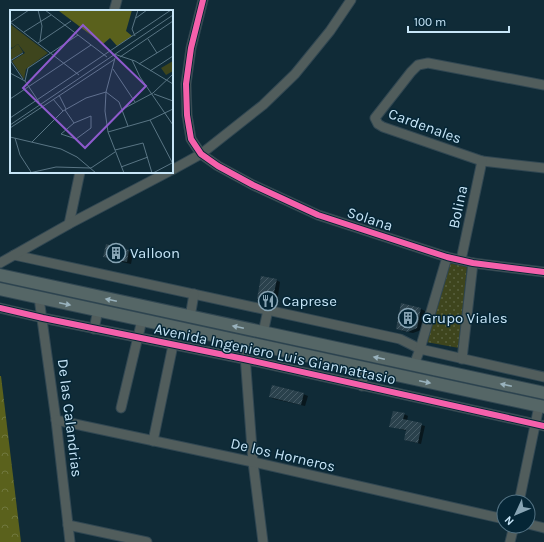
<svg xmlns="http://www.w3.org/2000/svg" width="544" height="542" font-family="Karla,sans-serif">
<defs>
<pattern id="grass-dots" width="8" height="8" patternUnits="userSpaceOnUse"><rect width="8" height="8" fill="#3e451d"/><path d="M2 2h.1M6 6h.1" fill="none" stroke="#58603f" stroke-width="1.8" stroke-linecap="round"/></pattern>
<pattern id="forest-crowns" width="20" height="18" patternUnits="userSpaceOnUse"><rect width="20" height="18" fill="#5a611c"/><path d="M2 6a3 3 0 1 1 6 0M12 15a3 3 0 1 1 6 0" fill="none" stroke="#70783e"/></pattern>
<pattern id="building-hatch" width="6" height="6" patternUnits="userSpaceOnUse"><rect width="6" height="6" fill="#2a414c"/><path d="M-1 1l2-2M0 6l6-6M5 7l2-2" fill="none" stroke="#475c67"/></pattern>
</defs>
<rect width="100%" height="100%" fill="#102b37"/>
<!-- grass -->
<polygon fill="url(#grass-dots)" points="449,263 467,267 459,348 426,342"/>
<!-- forest -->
<polygon fill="url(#forest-crowns)" points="0,376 1,376 21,542 0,542"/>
<!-- shadow -->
<g fill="#0007">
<polygon points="107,245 129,251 133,253 131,264 109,259 105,256"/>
<polygon points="276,280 280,282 277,303 262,301 258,298"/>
<polygon points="421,309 425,311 421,330 413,333 402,331 397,328"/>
<polygon points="303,394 308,396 305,406 274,399 270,397"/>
<polygon points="404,414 408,416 407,421 425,426 421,444 405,440 407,431 390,426"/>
</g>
<!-- building -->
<g fill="url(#building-hatch)">
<polygon points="106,244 129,250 127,262 103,257"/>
<polygon points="261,276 277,279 272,302 257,299"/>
<polygon points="401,303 421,308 417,328 408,332 396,329"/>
<polygon points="272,385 304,393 301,405 269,397"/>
<polygon points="393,411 405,413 403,419 422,423 418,443 404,440 406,430 389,427"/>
</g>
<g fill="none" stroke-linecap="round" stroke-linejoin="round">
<defs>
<g id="minor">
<polyline points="203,0 191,48 186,84 187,115 191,139 201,154 218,166 253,185 318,215 447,257 473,263 544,272"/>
<polyline points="114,11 117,0"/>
<polyline points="544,85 428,63 418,65 411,72 375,118 378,124 383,127 482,161 544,168"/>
<polyline points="172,170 201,154 263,105 295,74 330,31 351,0"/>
<polyline points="69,224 80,172"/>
<polyline points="14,255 400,339 420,349 544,377"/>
<polyline points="461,260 482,161"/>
<polyline points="0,263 69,224 168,172"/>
<polyline points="39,298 56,420 70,542"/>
<polyline points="0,308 43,318 244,359 544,426"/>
<polyline points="190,317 194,294"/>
<polyline points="94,329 98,310"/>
<polyline points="263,333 268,310"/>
<polyline points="244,342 253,462 263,542"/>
<polyline points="462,359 473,263"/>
<polyline points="414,365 420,349 447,257"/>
<polyline points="362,386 364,368"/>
<polyline points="121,408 142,320"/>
<polyline points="56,420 253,462 504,519"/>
<polyline points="153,441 173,345"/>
<polyline points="519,502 539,406"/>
<polyline points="528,524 544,528"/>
<polyline points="68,525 147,542"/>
<polyline points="510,542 514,526"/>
</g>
<g id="major">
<polyline points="0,275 544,393"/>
<polyline points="0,289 544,407"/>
</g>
</defs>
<!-- minor casing -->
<use href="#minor" stroke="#314752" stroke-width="11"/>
<!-- major casing -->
<use href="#major" stroke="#314752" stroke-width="14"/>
<!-- minor -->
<use href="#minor" stroke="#515d5c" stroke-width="9"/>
<!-- major -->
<use href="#major" stroke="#566" stroke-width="12"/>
<defs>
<g id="cycleway">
<polyline points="203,0 191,48 186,84 187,115 191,139 201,154 218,166 253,185 318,215 447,257 473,263 544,272"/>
<polyline points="0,308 43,318 244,359 544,426"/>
</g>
</defs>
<!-- cycleway casing -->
<use href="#cycleway" stroke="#052636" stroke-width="8"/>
<!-- cycleway -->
<use href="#cycleway" stroke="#f560ab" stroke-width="6"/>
</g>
<!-- one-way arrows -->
<defs><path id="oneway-solid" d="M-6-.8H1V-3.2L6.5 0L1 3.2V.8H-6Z"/></defs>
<g fill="#99b2bd">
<use href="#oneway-solid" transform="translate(111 300) rotate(-168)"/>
<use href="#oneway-solid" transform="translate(65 304) rotate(12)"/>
<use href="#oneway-solid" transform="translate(238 327) rotate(-168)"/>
<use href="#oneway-solid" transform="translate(379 358) rotate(-168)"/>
<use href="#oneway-solid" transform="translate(425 382) rotate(12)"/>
<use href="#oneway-solid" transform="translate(506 385) rotate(-168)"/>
</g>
<!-- icons -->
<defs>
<symbol id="building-ring" viewBox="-11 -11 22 22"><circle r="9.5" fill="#052636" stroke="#87a4b4" stroke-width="1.5"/><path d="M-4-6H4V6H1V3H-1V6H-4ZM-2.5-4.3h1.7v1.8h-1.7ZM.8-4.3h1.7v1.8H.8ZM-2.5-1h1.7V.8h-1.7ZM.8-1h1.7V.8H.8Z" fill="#87a4b4"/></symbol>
<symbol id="restaurant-ring" viewBox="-11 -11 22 22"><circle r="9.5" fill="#052636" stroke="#87a4b4" stroke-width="1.5"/><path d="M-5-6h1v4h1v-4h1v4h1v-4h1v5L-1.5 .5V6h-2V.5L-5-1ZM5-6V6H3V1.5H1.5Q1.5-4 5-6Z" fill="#87a4b4"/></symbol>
</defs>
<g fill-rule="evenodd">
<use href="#building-ring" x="105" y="242" width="22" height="22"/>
<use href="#restaurant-ring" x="257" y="290" width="22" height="22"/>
<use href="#building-ring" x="397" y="307" width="22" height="22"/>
</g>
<g text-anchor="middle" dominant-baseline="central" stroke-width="3" stroke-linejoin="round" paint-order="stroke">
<!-- street labels -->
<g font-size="15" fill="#c7e5f7" stroke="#052636">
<text transform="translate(425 126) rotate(20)">Cardenales</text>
<text transform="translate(458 207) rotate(-78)">Bolina</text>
<text transform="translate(370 219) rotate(18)">Solana</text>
<text transform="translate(275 354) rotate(12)">Avenida Ingeniero Luis Giannattasio</text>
<text transform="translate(70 418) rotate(83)">De las Calandrias</text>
<text transform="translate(283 455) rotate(13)">De los Horneros</text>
</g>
<!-- poi labels -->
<g font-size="15" fill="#c7e5f7" stroke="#052636" text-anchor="start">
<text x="130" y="253">Valloon</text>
<text x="282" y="301">Caprese</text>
<text x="422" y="318">Grupo Viales</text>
</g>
</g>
<!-- overview -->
<g transform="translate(10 10)">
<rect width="163" height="163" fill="#102b37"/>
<path d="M0,14L38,43L16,59L14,69L2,51L15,43L8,34L2,38L0,36Z" fill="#3e451d"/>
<path d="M122,0L116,21L122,26L107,36L100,28L93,34L49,1Z" fill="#5a611c"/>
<path d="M8,34L13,42L1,50L0,40ZM163,51V61L156,65L151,58Z" fill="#3e451d"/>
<path fill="none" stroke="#597584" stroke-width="1" d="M28,0L32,16L30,31M35,0L97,47M126,8L137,0M0,12L69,65M1,12L19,0M14,22L41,5M125,26L122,19L128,0M138,29L147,43M28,33L61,11M104,44L125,51L163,74M110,47L163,11M105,48L96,82L95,101L98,122L114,163M0,50L13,69M122,50L130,67L163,115M0,51L13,43M129,54L163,33M103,59L125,92M140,61L163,46M0,63L15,71L29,92M15,71L18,58L68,25M144,84L163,91M49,85L56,99M0,89L81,35M43,89L53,101M113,99L143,83L163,64M55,100L64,113M81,106V118L66,129L51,124L64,113ZM0,108L161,0M140,110L163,154M0,115L163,5M0,118L105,49M98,122L140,110L163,99M0,127L51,139L67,147L86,163M5,128L10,145L21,162M22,132L53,101L76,88L96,82L109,92L118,116M105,140L133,133L142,163M111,157L138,147M19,163L46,157L81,158L105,142M143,163L162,153"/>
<path fill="#8e5acd" fill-opacity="0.15" stroke="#8e5acd" stroke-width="2" d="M73,15L136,76L75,138L13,78Z"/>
<rect width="163" height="163" fill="none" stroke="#c7e5f7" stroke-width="2"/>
</g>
<!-- north arrow -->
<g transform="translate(516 514) rotate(226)"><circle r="19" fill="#052636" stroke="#537283"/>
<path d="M0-3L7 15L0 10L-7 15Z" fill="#87a4b4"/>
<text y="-6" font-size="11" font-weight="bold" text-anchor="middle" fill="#c7e5f7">N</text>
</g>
<!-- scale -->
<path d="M408 26v6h101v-6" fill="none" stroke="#c7e5f7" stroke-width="2"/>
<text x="414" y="26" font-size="12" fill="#c7e5f7" stroke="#052636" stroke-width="3" paint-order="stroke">100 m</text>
</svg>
